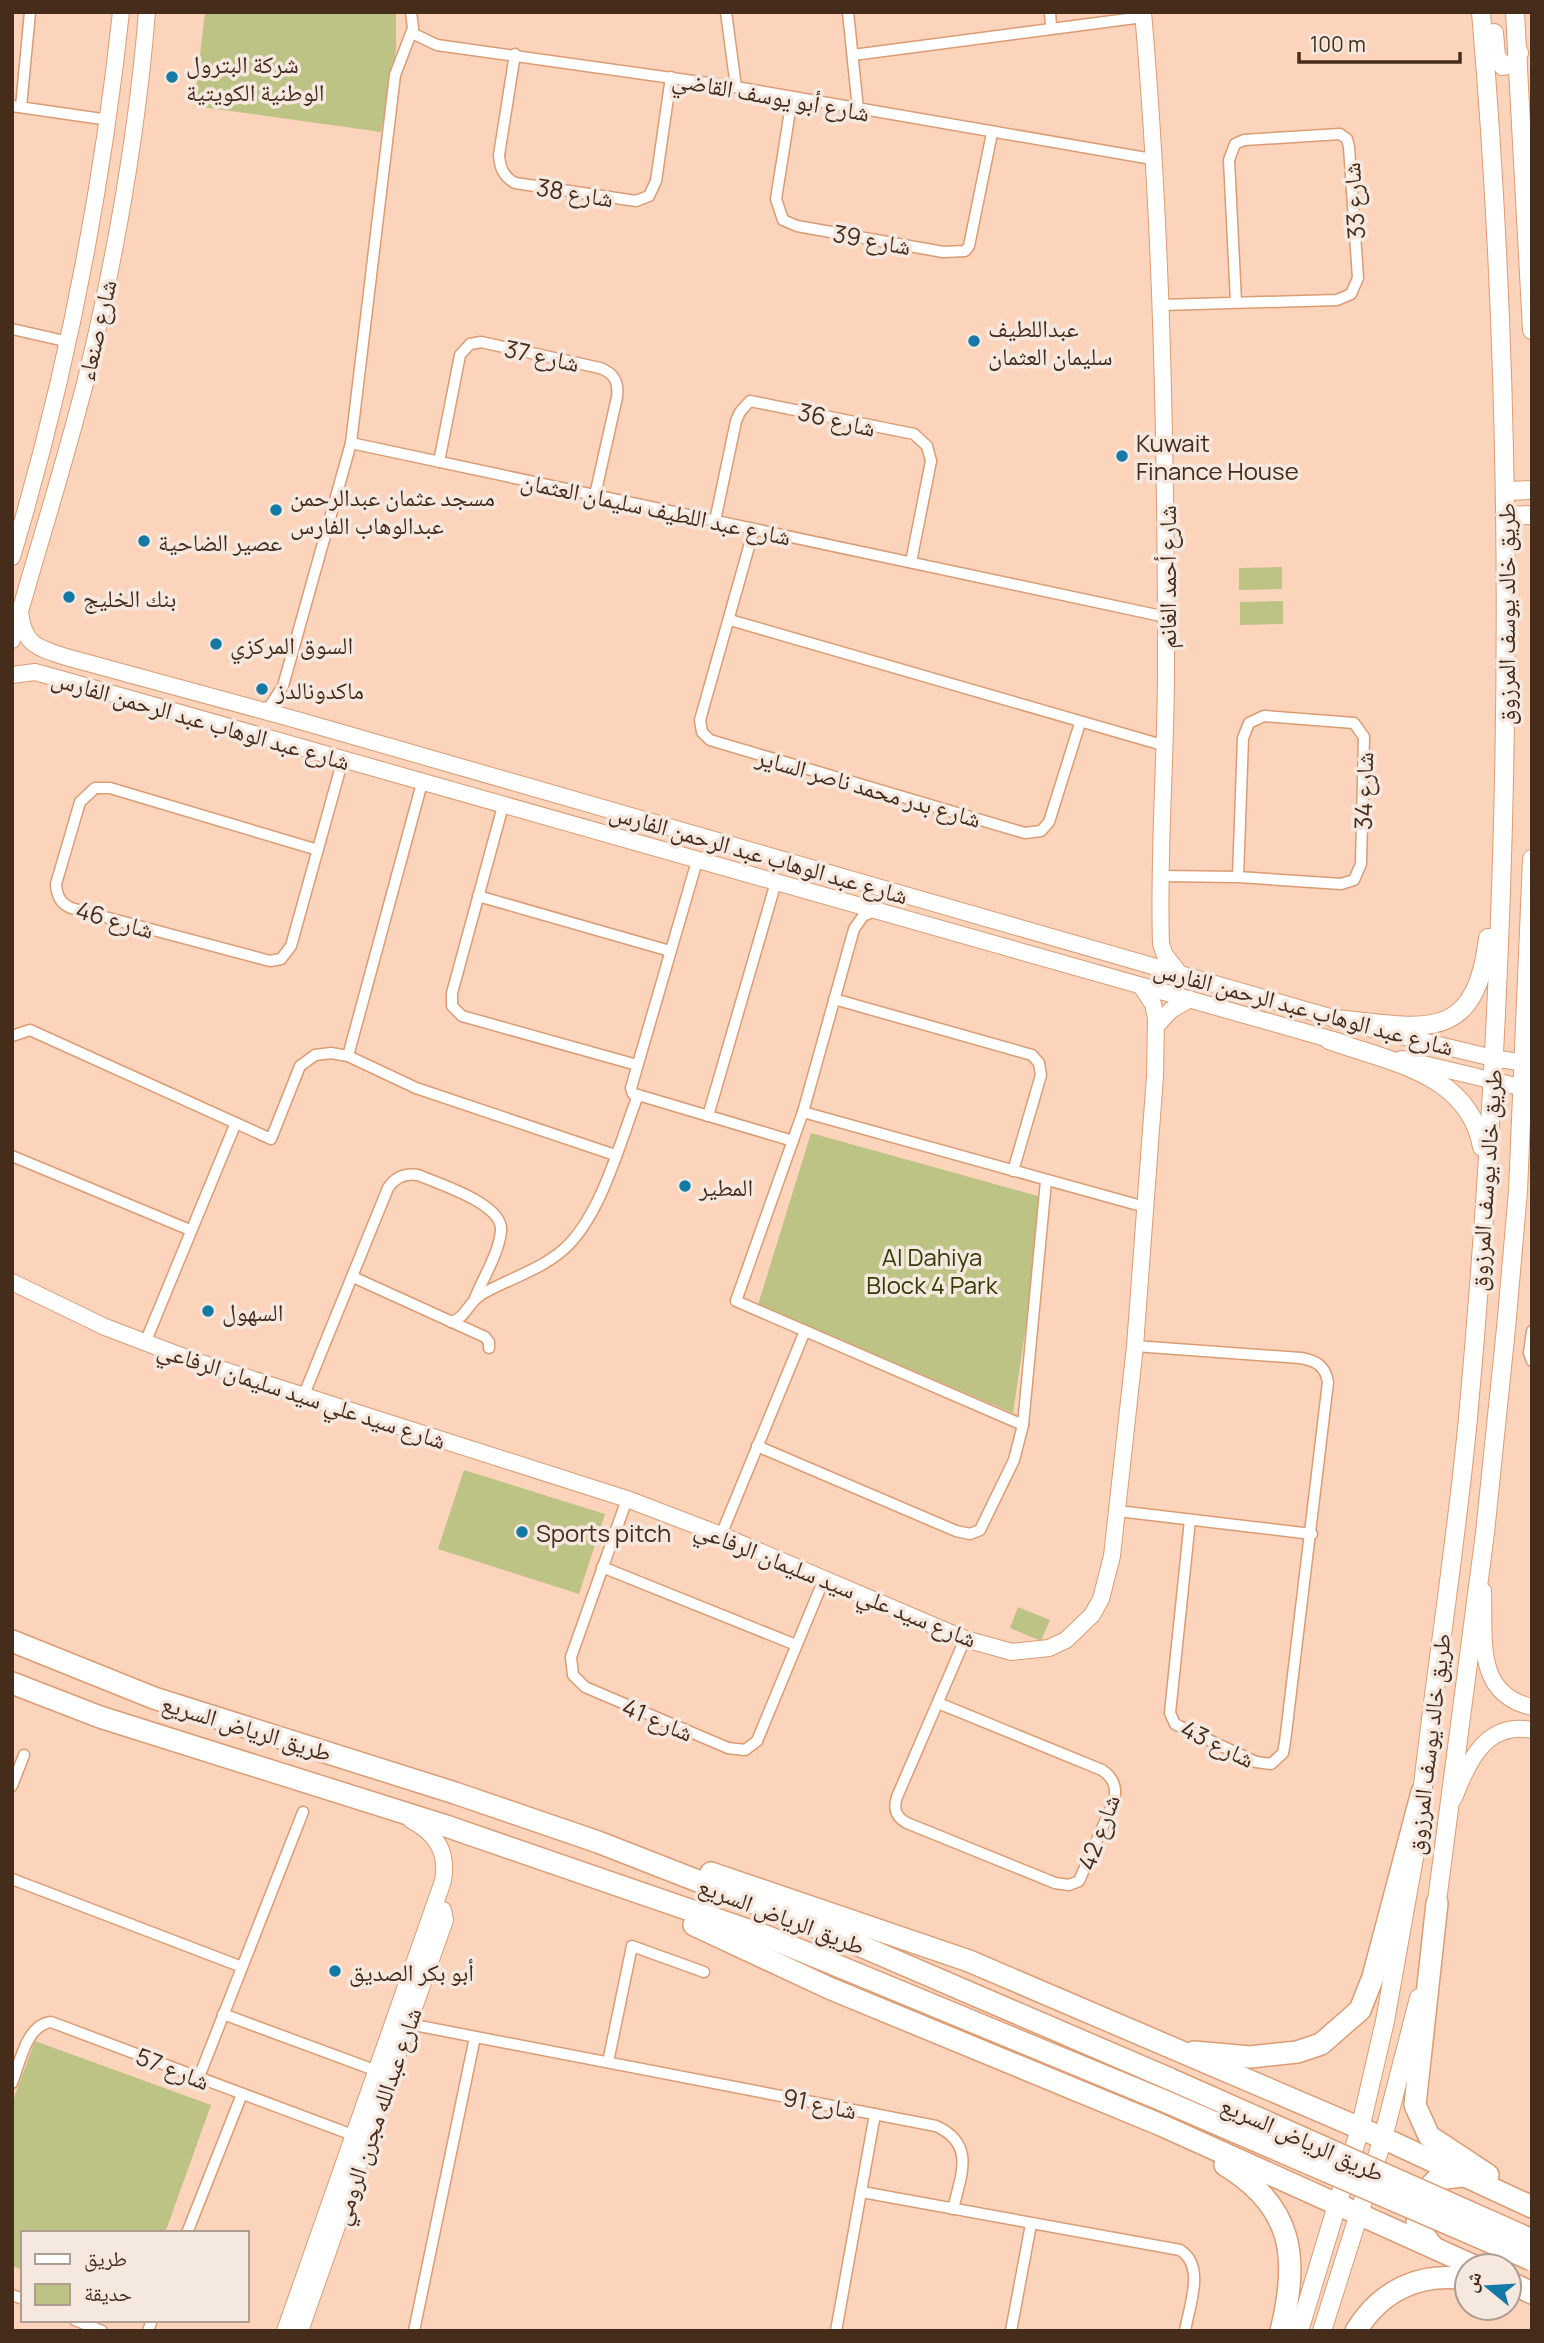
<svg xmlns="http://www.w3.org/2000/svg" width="1544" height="2343" font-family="Manrope,'Noto Naskh Arabic',sans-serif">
<rect width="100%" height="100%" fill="#fcd4bb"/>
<!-- green -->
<g fill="#bcc384">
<polygon points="205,12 396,12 396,51 381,132 194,106"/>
<polygon points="1282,567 1282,589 1239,590 1239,568"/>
<polygon points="1283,601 1283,624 1240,625 1240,602"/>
<polygon points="811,1133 1045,1198 1013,1413 758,1305"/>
<polygon points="464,1470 605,1514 579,1594 438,1549"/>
<polygon points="1018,1607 1050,1620 1041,1641 1010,1628"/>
<polygon points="35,2041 211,2105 165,2233 23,2233 23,2270 12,2266 12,2103"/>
</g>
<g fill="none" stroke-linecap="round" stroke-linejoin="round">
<defs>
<g id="street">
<polyline points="726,12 736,87"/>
<polyline points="848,12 858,109"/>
<polyline points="1050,12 1051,27"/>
<polyline points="412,33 437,45 736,87 1152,159"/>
<path d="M515,54L499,155C500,168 503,176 515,183L636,201L649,196L656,181L671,77"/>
<polyline points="853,55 1143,17"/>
<polyline points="792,98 776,199 783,220 797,226 943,252 965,251 969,246 992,133"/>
<polyline points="12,106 109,120"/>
<polyline points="21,107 30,12"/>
<polyline points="1162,305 1337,300 1351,294 1358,278 1349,147 1347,139 1340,134 1244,140 1235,144 1229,160 1236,302"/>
<polyline points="12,329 69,342"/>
<polyline points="351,443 1166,617"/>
<path d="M439,462L460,355L470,344L481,342L600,368C614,373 619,382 617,397L595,495"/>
<polyline points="715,521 736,421 740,412 750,401 914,434 927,446 931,461 911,562"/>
<polyline points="754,529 700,720 702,732 710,740 1025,833 1041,831 1049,822 1080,723"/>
<polyline points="730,620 1166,746"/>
<polyline points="259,710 270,706 283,686 351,443 395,75 413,28 411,12"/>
<polyline points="503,806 452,993 452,1006 462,1016 637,1065"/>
<path d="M318,850L110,788H95L80,802L56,884C57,896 60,903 71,908L270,961L281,959L291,946L343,759"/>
<polyline points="1162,876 1238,877 1341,884 1354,880 1361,864 1364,737 1354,723 1264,716 1249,723 1243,738 1238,877"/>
<polyline points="478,896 670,951"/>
<polyline points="875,911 863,916 854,929 803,1112 736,1301 1023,1425"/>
<polyline points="834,999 1032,1055 1039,1063 1041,1075 1013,1171"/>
<polyline points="12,1036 30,1030 271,1139 300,1066 315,1055 331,1053 348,1056 416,1088 615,1155"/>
<polyline points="348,1056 422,783"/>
<polyline points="638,1095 633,1094 631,1088 697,861"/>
<polyline points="638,1095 793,1141"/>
<polyline points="803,1112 1145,1207"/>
<polyline points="708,1116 776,882"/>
<polyline points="12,1156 190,1230"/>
<polyline points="353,1277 485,1337 489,1342 489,1348"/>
<path d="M451,1322C466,1318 469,1301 482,1294C508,1279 540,1270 563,1250C601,1217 620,1142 638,1095"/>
<polyline points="1532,1331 1529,1353 1532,1361"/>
<polyline points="145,1343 235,1125"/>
<path d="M1135,1346L1301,1358C1317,1361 1325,1366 1328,1382L1285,1742L1283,1753L1271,1764L1256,1762L1181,1727L1175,1724L1170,1713L1190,1520"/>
<path d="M303,1397L388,1188C395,1177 405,1173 418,1175C439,1184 504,1204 501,1231C499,1253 483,1278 475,1298"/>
<polyline points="757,1446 956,1531 970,1534 980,1530 1014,1460 1023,1425 1046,1181"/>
<polyline points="627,1499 571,1657 573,1675 585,1687 728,1748 745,1750 757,1741 824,1579"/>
<polyline points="1118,1511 1312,1534"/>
<polyline points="721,1535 805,1331"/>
<polyline points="602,1567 796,1645"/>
<path d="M938,1703L1102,1770C1114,1778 1117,1788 1114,1801L1079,1881L1069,1885L1055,1883L907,1823C896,1817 893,1809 897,1797L965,1639"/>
<polyline points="12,1786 24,1755"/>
<polyline points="12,1879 242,1967"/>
<polyline points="223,2014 377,2071"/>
<path d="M409,2024L936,2126C976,2144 961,2175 953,2209"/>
<polyline points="608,2062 632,1946 704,1972"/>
<polyline points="199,2077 303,1812"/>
<path d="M12,2083C20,2063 26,2025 51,2022L358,2137"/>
<path d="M862,2192L1180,2250C1206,2266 1189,2306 1185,2331"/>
<polyline points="187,2233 242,2094"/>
<polyline points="12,2295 23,2299"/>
<polyline points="75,2320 102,2331"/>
<polyline points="148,2331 152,2320"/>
<polyline points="414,2331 475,2037"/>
<polyline points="836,2331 875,2114"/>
<polyline points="1011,2331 1031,2224"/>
</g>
<g id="secondary">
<path d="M1143,12C1162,231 1166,449 1166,668C1166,760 1158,852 1161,944L1165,955L1179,973"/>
<path d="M12,557C66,378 101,198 121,12"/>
<path d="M20,612C24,645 36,647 66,657L297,720L1347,1022"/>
<path d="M12,640C36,553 64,467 86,379C115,259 137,136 147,12"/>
<polyline points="12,675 35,672 57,678 1340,1042"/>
<polyline points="1157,1025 1171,1010 1190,999"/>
<polyline points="1372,1029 1493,1058 1532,1064"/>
<polyline points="1402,1059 1532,1090"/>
<polyline points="12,1282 105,1327 189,1359 627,1499 721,1535 965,1639 1012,1652 1049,1648 1066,1640 1092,1615 1101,1599 1112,1556 1135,1346 1155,1076 1156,1018 1153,1004 1141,986"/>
<path d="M1483,1591C1485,1638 1474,1694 1532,1707"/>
<path d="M1454,1798C1468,1763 1485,1721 1532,1730"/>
<path d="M285,2331L443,1881C448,1852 437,1834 411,1820"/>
<polyline points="300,2331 445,1920 443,1910 434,1907"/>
</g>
<g id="primary">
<polyline points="1515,12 1532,330"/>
<polyline points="1494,33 1496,56 1503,66 1514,64 1519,53"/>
<polyline points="1505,491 1532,490"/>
<polyline points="1505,516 1532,515"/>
<path d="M1335,1019C1422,1027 1475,1047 1488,938"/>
<path d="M1329,1040C1390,1062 1469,1073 1482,1147"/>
<path d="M1421,1803C1435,1674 1456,1547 1468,1418C1510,951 1521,480 1481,12"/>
<polyline points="1435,1916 1485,1533 1506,1328 1518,1191 1532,859"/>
<polyline points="1299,2331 1360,2129 1385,2021 1415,1852"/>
<polyline points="1322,2331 1383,2138 1419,1998"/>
</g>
<g id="highway">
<polyline points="12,1641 154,1698 455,1793 598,1842 826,1931 1170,2079"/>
<polyline points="12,1683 100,1717 446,1826 768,1937 1162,2100"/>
<polyline points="711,1873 969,1961 1383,2138 1532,2207"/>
<polyline points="1437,1903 1415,2105 1429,2136 1488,2175"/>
<polyline points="694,1925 829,1988 1161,2125 1474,2266"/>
<polyline points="1194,2052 1250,2057 1297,2052 1321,2044 1360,2010 1373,1977 1422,1792"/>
<path d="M1225,2165C1294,2207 1299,2258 1281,2331"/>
<polyline points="1433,2247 1417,2226 1418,2199 1437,2179 1462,2176"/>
<polyline points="1509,2282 1532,2293"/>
<path d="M1356,2331C1381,2290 1420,2272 1467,2279"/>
</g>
</defs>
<!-- street casing -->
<use href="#street" stroke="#db9c73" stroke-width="13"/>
<!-- secondary casing -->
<use href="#secondary" stroke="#db9c73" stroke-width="18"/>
<!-- primary casing -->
<use href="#primary" stroke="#db9c73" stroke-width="20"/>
<!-- highway casing -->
<use href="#highway" stroke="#db9c73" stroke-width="24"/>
<!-- street -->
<use href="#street" stroke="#fff" stroke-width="10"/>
<!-- secondary -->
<use href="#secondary" stroke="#fff" stroke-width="16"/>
<!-- primary -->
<use href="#primary" stroke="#fff" stroke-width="18"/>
<!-- highway -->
<use href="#highway" stroke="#fff" stroke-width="21"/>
<defs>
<g id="highway-bridge">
<polyline points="1170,2079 1532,2240"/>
<polyline points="1162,2100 1532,2260"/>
</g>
</defs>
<!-- highway-bridge casing -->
<use href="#highway-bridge" stroke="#db9c73" stroke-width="24" stroke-linecap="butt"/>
<!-- highway-bridge -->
<use href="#highway-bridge" stroke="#fff" stroke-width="21"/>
</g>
<!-- markers -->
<g fill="#1479a5" stroke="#f5e8df" stroke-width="2.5">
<circle cx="172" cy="77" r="7"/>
<circle cx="974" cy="341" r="7"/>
<circle cx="1122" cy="456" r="7"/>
<circle cx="276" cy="510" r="7"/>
<circle cx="144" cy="541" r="7"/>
<circle cx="69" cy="597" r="7"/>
<circle cx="216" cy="644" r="7"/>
<circle cx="262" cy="689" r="7"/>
<circle cx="685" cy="1186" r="7"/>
<circle cx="208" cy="1311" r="7"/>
<circle cx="522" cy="1532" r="7"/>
<circle cx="335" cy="1971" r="7"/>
</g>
<g text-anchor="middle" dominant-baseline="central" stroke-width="7" stroke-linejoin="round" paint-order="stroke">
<!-- poi labels -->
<g font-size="24" fill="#462c1b" stroke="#f5e8df" text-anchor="start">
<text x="186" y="63">شركة البترول<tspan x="186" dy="28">الوطنية الكويتية</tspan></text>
<text x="988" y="327">عبداللطيف<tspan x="988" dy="28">سليمان العثمان</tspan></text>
<text x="1136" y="442">Kuwait<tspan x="1136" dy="28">Finance House</tspan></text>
<text x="290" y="496">مسجد عثمان عبدالرحمن<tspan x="290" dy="28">عبدالوهاب الفارس</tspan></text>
<text x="158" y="541">عصير الضاحية</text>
<text x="83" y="597">بنك الخليج</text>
<text x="230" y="644">السوق المركزي</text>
<text x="276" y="689">ماكدونالدز</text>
<text x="699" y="1186">المطير</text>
<text x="222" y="1311">السهول</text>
<text x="536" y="1532">Sports pitch</text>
<text x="349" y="1971">أبو بكر الصديق</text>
</g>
<!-- street labels -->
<g font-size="24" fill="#462c1b" stroke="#f5e8df">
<text transform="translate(771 95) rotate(10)">شارع أبو يوسف القاضي</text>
<text transform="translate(575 192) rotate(9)">شارع 38</text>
<text transform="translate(1353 201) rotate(-94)">شارع 33</text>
<text transform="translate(872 239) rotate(10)">شارع 39</text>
<text transform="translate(96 330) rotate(-77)">شارع صنعاء</text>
<text transform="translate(542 355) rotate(12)">شارع 37</text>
<text transform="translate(837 419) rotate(13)">شارع 36</text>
<text transform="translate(656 508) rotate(12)">شارع عبد اللطيف سليمان العثمان</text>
<text transform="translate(1166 577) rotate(-90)">شارع أحمد الغانم</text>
<text transform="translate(1505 614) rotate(-90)">طريق خالد يوسف المرزوق</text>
<text transform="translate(201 719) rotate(16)">شارع عبد الوهاب عبد الرحمن الفارس</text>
<text transform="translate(869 787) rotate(16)">شارع بدر محمد ناصر الساير</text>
<text transform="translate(1363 791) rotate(-89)">شارع 34</text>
<text transform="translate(759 853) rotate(16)">شارع عبد الوهاب عبد الرحمن الفارس</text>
<text transform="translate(115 919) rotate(16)">شارع 46</text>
<text transform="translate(1304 1007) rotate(15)">شارع عبد الوهاب عبد الرحمن الفارس</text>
<text transform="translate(1485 1180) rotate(-86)">طريق خالد يوسف المرزوق</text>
<text transform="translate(302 1394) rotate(18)">شارع سيد علي سيد سليمان الرفاعي</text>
<text transform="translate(836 1583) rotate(22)">شارع سيد علي سيد سليمان الرفاعي</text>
<text transform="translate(658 1719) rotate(23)">شارع 41</text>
<text transform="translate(247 1727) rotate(17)">طريق الرياض السريع</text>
<text transform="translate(1218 1743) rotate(26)">شارع 43</text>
<text transform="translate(1428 1744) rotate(-83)">طريق خالد يوسف المرزوق</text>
<text transform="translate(1098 1832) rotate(-70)">شارع 42</text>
<text transform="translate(782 1915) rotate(21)">طريق الرياض السريع</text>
<text transform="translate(173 2068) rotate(21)">شارع 57</text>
<text transform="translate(820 2103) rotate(11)">شارع 91</text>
<text transform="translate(376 2116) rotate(-71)">شارع عبدالله مجرن الرومي</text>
<text transform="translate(1303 2138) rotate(24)">طريق الرياض السريع</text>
</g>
<!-- park labels -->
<g font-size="24" fill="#373b08" stroke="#f5e8df">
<text x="932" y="1256">Al Dahiya<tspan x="932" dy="28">Block 4 Park</tspan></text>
</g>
</g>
<!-- border -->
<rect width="1544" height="2343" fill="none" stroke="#462c1b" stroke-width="28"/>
<!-- legend -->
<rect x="21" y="2231" width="228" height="91" fill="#f5e8df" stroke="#af9d91" stroke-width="2"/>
<rect x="35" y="2254" width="35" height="10" fill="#ffffff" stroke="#af9d91" stroke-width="2"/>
<text x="84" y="2266" font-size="21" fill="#462c1b">طريق</text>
<rect x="35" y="2284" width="35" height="21" fill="#bcc384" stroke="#af9d91" stroke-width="2"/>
<text x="84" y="2301" font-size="21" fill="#462c1b">حديقة</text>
<!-- north arrow -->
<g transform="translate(1488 2287) rotate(288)"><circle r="33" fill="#f5e8df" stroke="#af9d91" stroke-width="2"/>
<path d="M0-5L12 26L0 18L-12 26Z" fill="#1479a5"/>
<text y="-10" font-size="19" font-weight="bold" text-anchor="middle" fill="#462c1b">ش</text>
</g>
<!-- scale -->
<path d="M1299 52v10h161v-10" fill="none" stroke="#462c1b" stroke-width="3.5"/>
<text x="1310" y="52" font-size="21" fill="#462c1b" stroke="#f5e8df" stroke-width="5" paint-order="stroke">100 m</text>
</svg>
